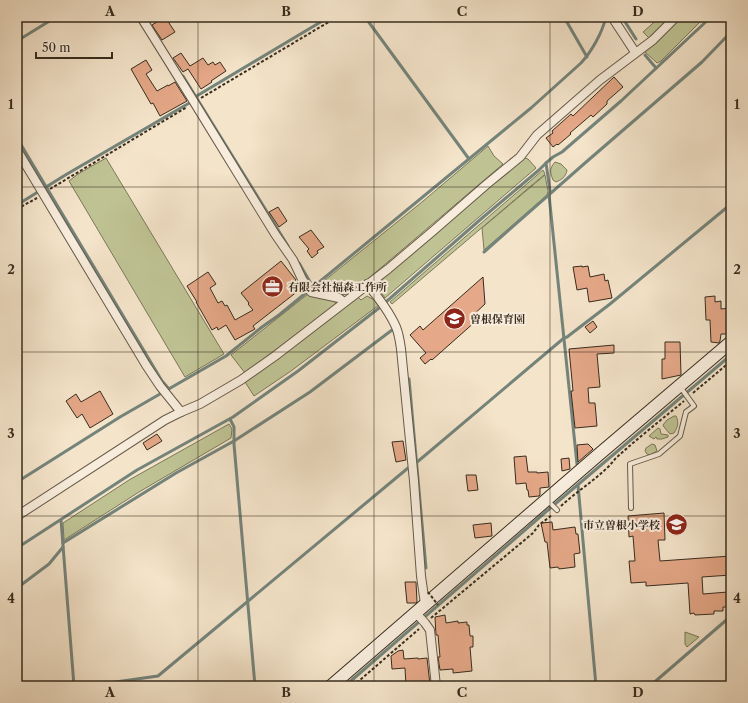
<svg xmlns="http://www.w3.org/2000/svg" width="748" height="703" font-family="'Libre Caslon Text','Noto Serif JP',serif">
<rect width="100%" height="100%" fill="#f4e4ca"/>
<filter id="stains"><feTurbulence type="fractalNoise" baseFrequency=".005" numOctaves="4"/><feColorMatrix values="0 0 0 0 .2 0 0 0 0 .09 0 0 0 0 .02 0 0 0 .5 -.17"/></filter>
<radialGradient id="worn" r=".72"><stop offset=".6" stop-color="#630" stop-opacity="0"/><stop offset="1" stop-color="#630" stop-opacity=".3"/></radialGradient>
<!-- green -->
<g fill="#bfc394" stroke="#7b7859">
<polygon points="660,17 671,17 649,38 643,32"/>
<polygon points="681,17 705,17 661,61 657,63 656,62 645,52 659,39"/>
<polygon points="488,146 494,156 503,164 356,289 349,294 340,295 314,289 422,202"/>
<polygon points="106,158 224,354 185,377 69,181 78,174"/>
<polygon points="525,158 528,159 536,168 385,298 378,288 383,282 381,280 519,162"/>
<path d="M555,162L561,164L567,170C566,177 561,180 556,182L553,180C550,172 549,169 555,162Z"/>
<polygon points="543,170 545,174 392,304 390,302 465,237"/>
<polygon points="545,175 548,191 547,195 484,250 482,228"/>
<polygon points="308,294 336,301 335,305 245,373 231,355"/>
<polygon points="367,296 376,301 379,305 291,371 254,396 245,382 358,297 361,300"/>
<path d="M674,416H676C679,422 678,427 674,433L670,434L664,427L663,425L667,420Z"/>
<polygon points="229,424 232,429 231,438 139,492 64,540 63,523 129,480"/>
<polygon points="658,428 660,429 661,434 668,435 668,437 662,439 657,439 656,437 654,439 649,436"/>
<polygon points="652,444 655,445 657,451 650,455 647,454 645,451 646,448"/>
<polygon points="685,632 699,637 687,647 685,644"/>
</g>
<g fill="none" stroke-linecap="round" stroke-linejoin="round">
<!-- stream -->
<g stroke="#74847b" stroke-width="3">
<polyline points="365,17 469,159"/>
<polyline points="564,17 587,57"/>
<polyline points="622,17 636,39"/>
<polyline points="17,41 56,17"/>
<polyline points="645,55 656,68"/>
<polyline points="183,76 288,246"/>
<polyline points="195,97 329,17"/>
<polyline points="17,138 162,381 169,389"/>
<polyline points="546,163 550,191 549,195 577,464"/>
<polyline points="46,187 67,174 191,102"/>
<polyline points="17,205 41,190"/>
<polyline points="484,252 585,163 702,62 731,32"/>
<polyline points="299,263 313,287"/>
<polyline points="409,379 426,568"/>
<polyline points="230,419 234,427 234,444 255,686"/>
<polyline points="416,463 564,338 567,337 610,304 731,204"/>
<path d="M17,482L120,417L226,356L262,327L279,315L531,108L581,63C592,51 602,33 606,17"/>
<polyline points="578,485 596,686"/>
<polyline points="61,520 74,686"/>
<polyline points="63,543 176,473 234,441 310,392 392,330"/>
<polyline points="17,548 137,470 233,417 298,371 379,308 481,219 539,170 546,163 553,157 562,152 621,101 711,17"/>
<polyline points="17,588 49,564 63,547"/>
<polyline points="87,686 158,676 408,468"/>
<polyline points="345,686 548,510 731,355"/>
<polyline points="650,686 731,616"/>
</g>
</g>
<!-- building -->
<g fill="#e5a888" stroke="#372c1e">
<polygon points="165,17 175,32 162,40 152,25"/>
<polygon points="181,53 190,66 203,58 208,65 213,62 215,65 220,62 226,71 211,81 212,82 201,89 188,69 183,72 173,58"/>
<polygon points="146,60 152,70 146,74 157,91 168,85 168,86 175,82 187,101 160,116 153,103 151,104 131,69"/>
<polygon points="614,77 623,87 607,101 607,104 593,117 591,115 570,133 571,134 558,145 557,144 553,147 546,138 553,133 552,131 571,114 573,116"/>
<polygon points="278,207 287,221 279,227 269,212"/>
<polygon points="311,230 324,247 317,251 318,253 312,258 307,251 309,249 299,237"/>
<polygon points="281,261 296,280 292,283 298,291 253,326 255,329 235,340 226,325 218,330 217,327 212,330 196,302 197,302 187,286 208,272 216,284 210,288 218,303 222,301 225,306 227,305 235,320 253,310 248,304 249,303 241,293"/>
<polygon points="582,266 582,267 588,266 590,277 604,274 605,281 608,280 612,298 589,302 587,288 577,290 573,267"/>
<polygon points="483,277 485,304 472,316 476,321 432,360 431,359 425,364 420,358 426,353 410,335 420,326 423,330"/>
<polygon points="715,296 715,302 721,301 721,309 731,308 731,323 728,323 729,334 721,334 720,341 719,343 711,342 710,320 706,320 705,297"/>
<polygon points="593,321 597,327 590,333 585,327"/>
<polygon points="665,342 680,342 681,375 662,379 662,359 665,359"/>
<polygon points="614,345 614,353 597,354 600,387 588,388 589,403 595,403 597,426 575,428 571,391 573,391 569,349"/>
<polygon points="100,391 113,414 90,428 82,414 77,418 66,401 76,394 81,402"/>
<polygon points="157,434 162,441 147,450 143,443"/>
<polygon points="403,441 406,460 396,462 392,442"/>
<polygon points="588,444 593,449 578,462 577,445"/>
<polygon points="526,456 528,472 537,472 537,473 548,472 549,487 540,488 540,495 539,496 529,497 528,490 527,490 526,483 516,484 514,457"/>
<polygon points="569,458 570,469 562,471 561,459"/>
<polygon points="466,475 476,475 478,490 468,491"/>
<polygon points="664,513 665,540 658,540 660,561 731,556 731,575 702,577 703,594 728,592 729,607 723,607 723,611 714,611 714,614 695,615 694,613 690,614 688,583 646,586 646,582 631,583 629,561 635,561 633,536 629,537 628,516"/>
<polygon points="552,522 553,530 575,527 576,534 578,534 580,553 574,554 575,567 559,569 558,567 550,568 547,542 545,542 541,523"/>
<polygon points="491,523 492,536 475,538 473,525"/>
<polygon points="405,582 416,582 417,602 416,603 407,603"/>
<polygon points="445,615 446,623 458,621 458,623 467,622 467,625 469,625 470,636 473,636 473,647 470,647 472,671 453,673 453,669 440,670 438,657 440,657 438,635 436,635 435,617"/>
<polygon points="403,650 404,659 418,658 418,659 427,658 430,685 406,686 405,668 392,669 391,656 398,651"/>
</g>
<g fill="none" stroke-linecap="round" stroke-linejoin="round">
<defs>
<g id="lane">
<polyline points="547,500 557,510"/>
<polyline points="631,508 630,464 659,454 680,436 686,412 694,406 681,388"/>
</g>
<g id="street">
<polyline points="141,17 194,102 275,234 293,260 302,279 311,292 339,298 344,302"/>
<polyline points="612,17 635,52"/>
<polyline points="17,150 146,365 160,386 181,412"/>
<path d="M367,284C378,297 389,311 396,327C399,334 400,342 401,349L414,481L421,576L425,604"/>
<polyline points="17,516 165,420 181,412 200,404 241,380 275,356 388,269 433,231 487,184 520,157 537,135 600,80 653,40 676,17"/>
<polyline points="416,613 425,623 430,630 436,686"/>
</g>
<polyline id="secondary" points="331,686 597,456 731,342"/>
</defs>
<!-- lane casing -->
<use href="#lane" stroke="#665a49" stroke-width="6"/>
<!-- street casing -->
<use href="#street" stroke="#665a49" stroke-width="10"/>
<!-- secondary casing -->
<use href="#secondary" stroke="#372c1e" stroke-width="14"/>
<!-- path -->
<g stroke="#372c1e" stroke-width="2" stroke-dasharray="3 2" stroke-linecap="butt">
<polyline points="201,98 337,17"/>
<polyline points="50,189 187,107"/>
<polyline points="17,209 37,198"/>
<polyline points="693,393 731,361"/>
<path d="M561,506C576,492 594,481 609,466C612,463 614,460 617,457C638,438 661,420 684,401"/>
<polyline points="431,618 533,533 539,525 552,515"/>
<polyline points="353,686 419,629"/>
</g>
<!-- lane -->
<use href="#lane" stroke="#f8eddd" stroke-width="4"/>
<!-- street -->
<use href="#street" stroke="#f8eddd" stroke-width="8"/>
<!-- secondary -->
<use href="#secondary" stroke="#f8eddd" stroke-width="12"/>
<!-- path-bridge -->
<polyline stroke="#372c1e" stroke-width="2" stroke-dasharray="3 2" stroke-linecap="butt" points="428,592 438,605"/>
</g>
<!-- grid -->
<path fill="none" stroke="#372c1e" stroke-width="1" stroke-opacity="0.55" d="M198,17V686M374,17V686M550,17V686M17,187H731M17,352H731M17,516H731"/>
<!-- icons -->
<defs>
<symbol id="office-disc" viewBox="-11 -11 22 22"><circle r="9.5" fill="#8f2418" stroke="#f8eddd"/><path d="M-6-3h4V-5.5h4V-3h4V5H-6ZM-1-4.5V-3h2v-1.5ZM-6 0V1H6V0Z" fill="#fff"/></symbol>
<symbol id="school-disc" viewBox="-11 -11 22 22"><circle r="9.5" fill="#8f2418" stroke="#f8eddd"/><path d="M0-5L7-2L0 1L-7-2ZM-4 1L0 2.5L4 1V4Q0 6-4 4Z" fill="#fff"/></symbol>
</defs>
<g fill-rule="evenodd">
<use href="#office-disc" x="260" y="274" width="25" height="25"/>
<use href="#school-disc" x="442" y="306" width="25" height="25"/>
<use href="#school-disc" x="664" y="512" width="25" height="25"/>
</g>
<g text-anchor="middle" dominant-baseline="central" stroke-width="4" stroke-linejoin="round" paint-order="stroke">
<!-- poi labels -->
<g font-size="11" font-weight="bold" fill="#372c1e" stroke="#f8eddd" text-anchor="start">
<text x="288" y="287">有限会社福森工作所</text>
<text x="470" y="319">曽根保育園</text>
<text x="660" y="525" text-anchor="end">市立曽根小学校</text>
</g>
</g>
<!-- margin -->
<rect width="748" height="703" fill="none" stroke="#f4e4ca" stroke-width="44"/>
<!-- scale -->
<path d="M36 52v6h76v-6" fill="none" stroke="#372c1e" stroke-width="2"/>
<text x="42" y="52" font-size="12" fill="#372c1e" stroke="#f8eddd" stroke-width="3" paint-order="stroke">50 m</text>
<rect x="22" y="22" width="704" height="659" fill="none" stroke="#372c1e" stroke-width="1.5"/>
<g font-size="13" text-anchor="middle" font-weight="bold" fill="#372c1e">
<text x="110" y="16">A</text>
<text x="286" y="16">B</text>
<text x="462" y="16">C</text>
<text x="638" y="16">D</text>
<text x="11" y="109">1</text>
<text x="737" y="109">1</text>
<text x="11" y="274">2</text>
<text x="737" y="274">2</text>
<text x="11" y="438">3</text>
<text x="737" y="438">3</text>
<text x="11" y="603">4</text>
<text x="737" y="603">4</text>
<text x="110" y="697">A</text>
<text x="286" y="697">B</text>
<text x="462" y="697">C</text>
<text x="638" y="697">D</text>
</g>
<rect width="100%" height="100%" filter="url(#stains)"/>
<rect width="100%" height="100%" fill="url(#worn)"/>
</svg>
